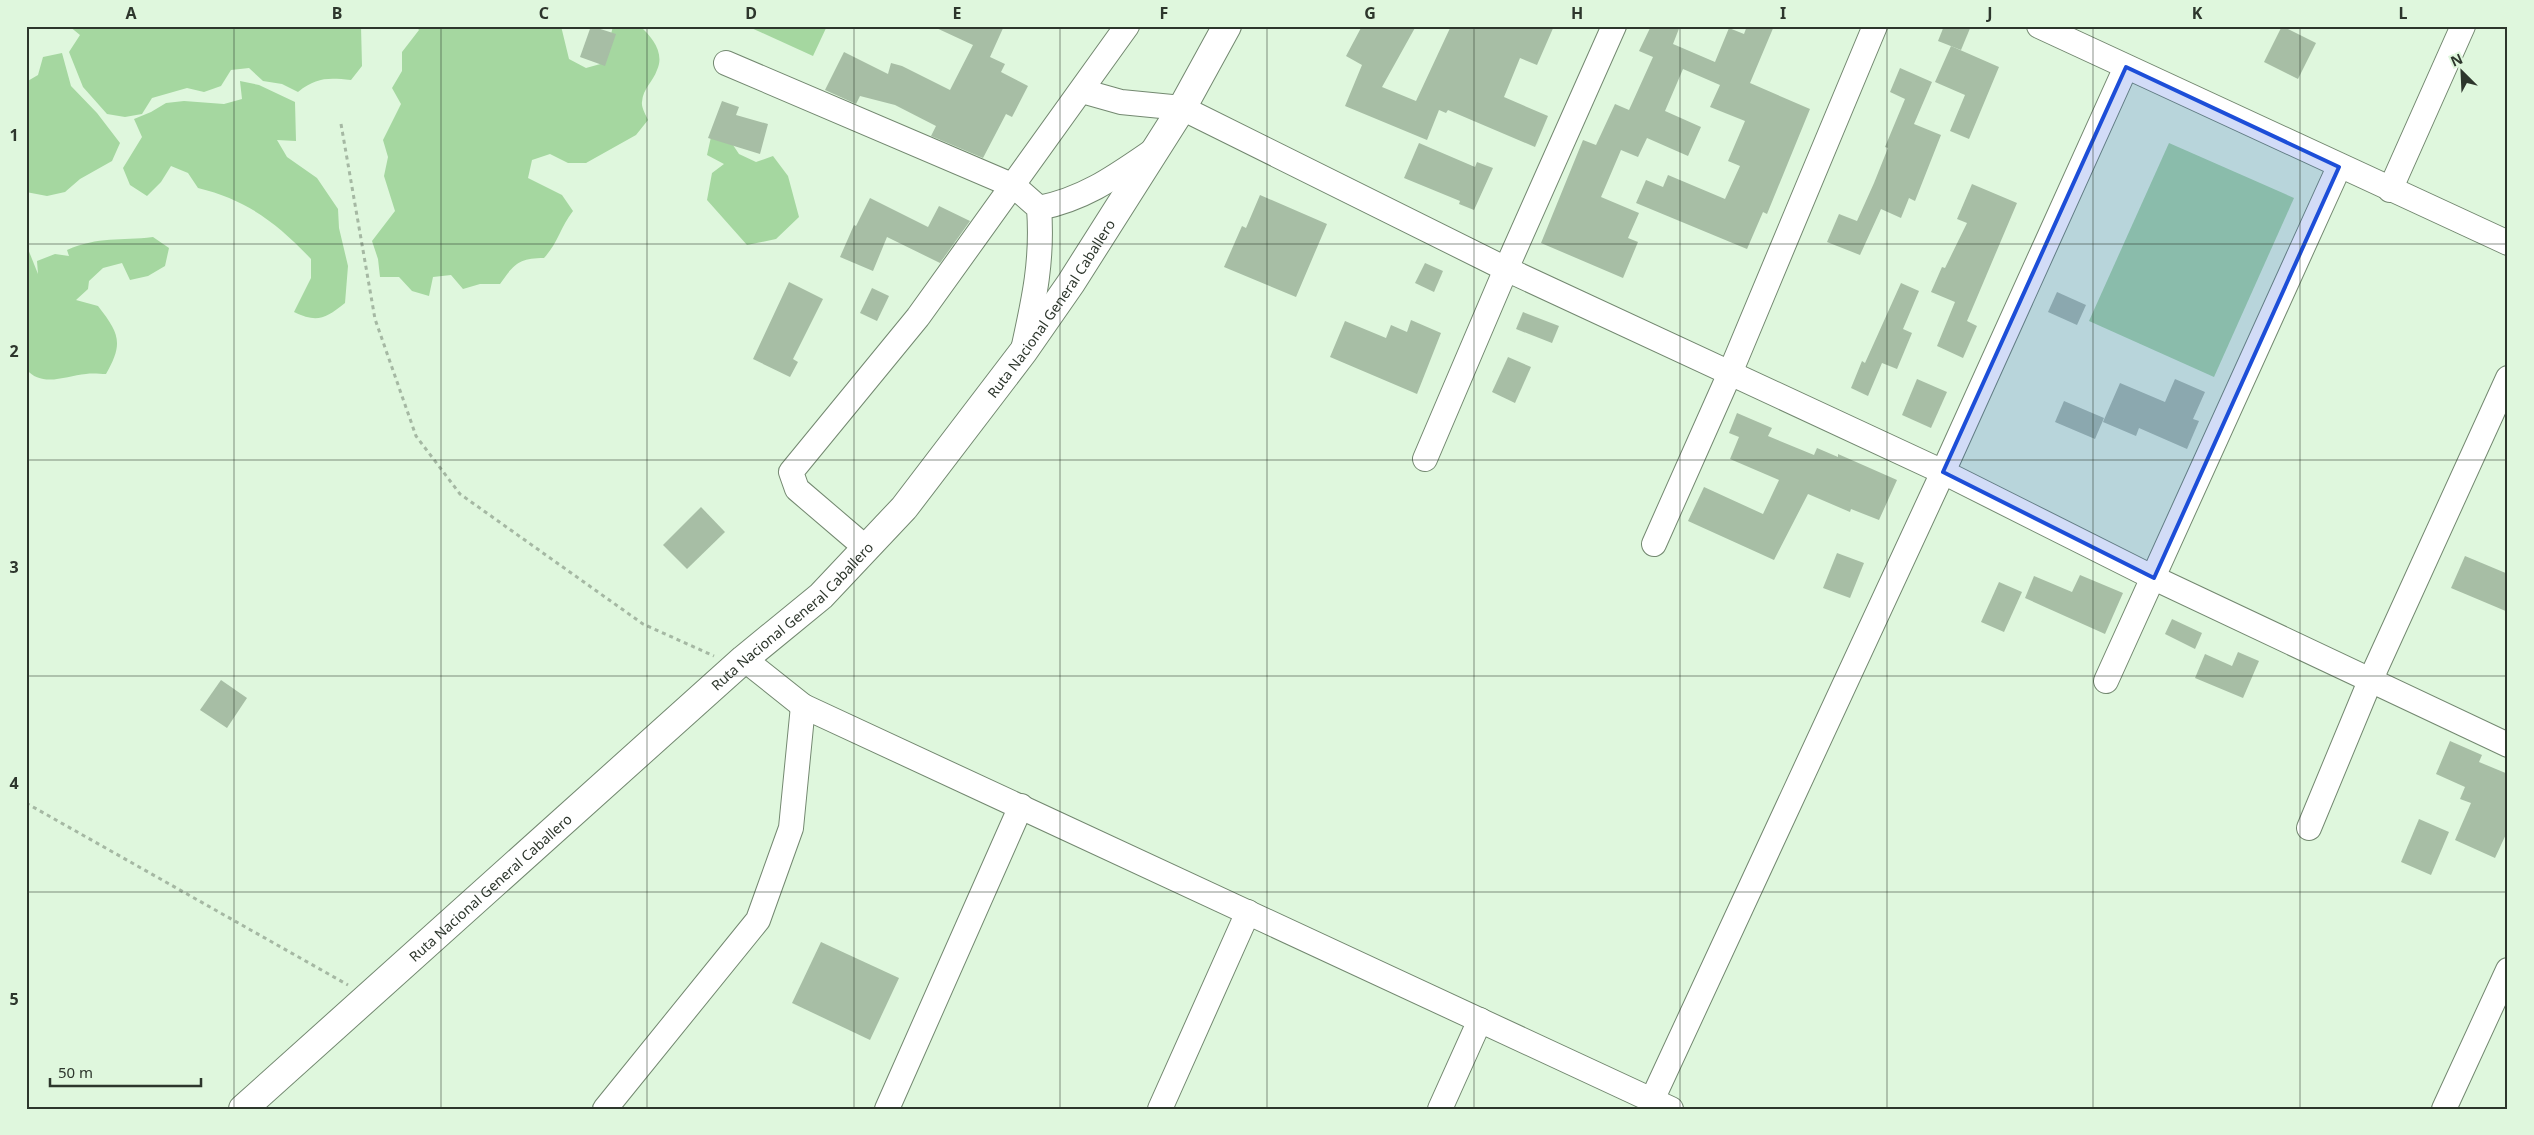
<svg xmlns="http://www.w3.org/2000/svg" width="2534" height="1135" font-family="'Noto Sans',sans-serif">
<rect width="100%" height="100%" fill="#dff7dd"/>
<!-- green -->
<g fill="#a5d7a0">
<path d="M69,26H361L362,66L351,80C328,78 317,77 298,92L282,84L263,81L249,68L231,70L221,86L204,92L187,88L152,98L142,114L125,117L107,114L83,87L69,52L80,35Z"/>
<path d="M416,26H561L569,59L586,68L604,63L613,26H640C652,37 665,53 657,70C653,82 643,88 642,102C641,107 646,115 648,120L636,135L586,163H568L550,154L532,160L528,178L562,195L573,211C560,228 558,243 544,258C519,258 514,264 500,284H480L463,289L451,275L433,277L429,296L412,291L399,277H380L378,259L372,241L395,211L384,176L388,157L383,140L401,104L392,88L402,71V52L419,30Z"/>
<polygon points="747,26 827,26 813,56"/>
<polygon points="62,53 71,86 97,113 120,143 112,161 80,179 65,192 47,196 26,192 26,82 38,75 43,57"/>
<path d="M240,81L259,85L295,102L296,141L277,140L287,157L317,178L338,209L339,228L348,266L345,303C325,319 317,323 294,312L311,278V259C277,223 247,200 198,188L188,173L171,166L161,182L147,196L130,185L123,168L142,137L134,119L151,112L166,103L184,101L224,104L242,99Z"/>
<polygon points="711,137 729,139 739,154 756,162 773,156 788,176 799,217 776,239 747,245 707,200 712,173 724,164 707,155"/>
<polygon points="2169,143 2294,198 2214,377 2089,321"/>
<path d="M153,237L169,248L165,266L148,276L130,280L122,263L103,268L89,281L88,289L76,300L98,306C119,333 124,343 106,374C100,374 93,373 86,374C65,376 42,388 26,369V244L38,274L37,261L55,254L69,256L67,250C99,236 120,241 153,237Z"/>
</g>
<!-- building -->
<g fill="#a7bea5">
<polygon points="591,26 616,34 605,66 580,57"/>
<polygon points="932,26 1004,26 990,57 1005,64 1001,72 1028,86 1012,117 1006,114 983,158 931,136 936,126 895,105 860,96 856,104 825,90 844,52 888,74 891,63 902,66 950,90 973,45"/>
<polygon points="1362,26 1416,26 1382,87 1416,101 1451,26 1554,26 1537,65 1520,58 1504,97 1548,116 1535,147 1448,110 1446,113 1439,110 1427,140 1345,106 1362,65 1346,56"/>
<polygon points="1651,26 1680,26 1673,44 1715,62 1729,28 1744,34 1747,26 1774,26 1750,83 1810,109 1767,214 1763,212 1747,249 1636,203 1646,180 1663,187 1668,175 1725,199 1740,166 1728,161 1745,121 1710,107 1720,85 1683,69 1665,111 1701,127 1688,156 1647,138 1638,157 1621,150 1601,197 1639,213 1628,238 1638,242 1623,278 1541,243 1583,140 1596,145 1615,104 1629,110 1653,57 1639,51"/>
<polygon points="1944,26 1971,26 1961,50 1938,41"/>
<polygon points="2282,26 2316,43 2298,79 2264,62"/>
<polygon points="1951,46 1999,67 1969,139 1950,131 1965,95 1935,82"/>
<polygon points="1900,68 1932,82 1914,124 1941,135 1915,201 1909,198 1901,218 1881,209 1860,255 1827,242 1839,214 1857,221 1874,183 1888,148 1885,147 1905,99 1890,92"/>
<polygon points="722,101 739,107 736,115 768,124 760,154 708,138"/>
<polygon points="1419,143 1475,167 1477,162 1493,168 1474,210 1459,204 1460,201 1404,178"/>
<polygon points="1972,184 2017,203 1967,321 1977,326 1963,358 1937,346 1955,302 1931,292 1942,267 1945,268 1967,223 1957,219"/>
<polygon points="1260,195 1327,224 1296,297 1224,267 1242,226 1246,228"/>
<polygon points="870,198 928,227 939,206 970,221 940,263 887,237 873,271 840,257 854,225 856,226"/>
<polygon points="1425,263 1443,271 1434,292 1415,283"/>
<polygon points="789,282 823,299 793,359 798,362 790,377 753,359"/>
<polygon points="1901,283 1919,291 1903,329 1912,333 1897,369 1882,363 1868,396 1851,388 1862,361 1865,363"/>
<polygon points="872,288 889,296 877,321 860,313"/>
<polygon points="2057,292 2086,305 2077,325 2048,312"/>
<polygon points="1523,312 1559,326 1552,343 1516,329"/>
<polygon points="1411,320 1441,333 1417,394 1330,357 1345,321 1386,338 1391,325 1407,332"/>
<polygon points="1508,357 1531,367 1515,403 1492,392"/>
<polygon points="1917,379 1947,392 1931,428 1902,415"/>
<polygon points="2175,379 2205,392 2193,419 2199,421 2187,449 2139,428 2136,436 2103,422 2120,383 2165,402"/>
<polygon points="2064,401 2104,418 2095,439 2055,422"/>
<polygon points="1737,413 1772,428 1768,436 1814,455 1817,448 1838,457 1838,454 1897,480 1879,520 1851,509 1850,512 1808,494 1774,560 1688,521 1704,487 1763,514 1779,480 1730,459 1739,437 1729,433"/>
<polygon points="701,507 725,532 687,569 663,545"/>
<polygon points="1837,553 1864,563 1850,598 1823,588"/>
<polygon points="2465,556 2508,574 2508,612 2451,588"/>
<polygon points="2080,575 2123,593 2105,634 2025,598 2034,576 2072,592"/>
<polygon points="1999,582 2022,592 2004,632 1981,622"/>
<polygon points="2172,619 2202,633 2195,649 2165,634"/>
<polygon points="2238,652 2259,661 2243,698 2195,678 2205,654 2232,666"/>
<polygon points="221,680 247,698 227,728 200,710"/>
<polygon points="2450,741 2482,755 2479,762 2508,774 2508,830 2495,858 2455,840 2471,803 2460,799 2465,787 2436,774"/>
<polygon points="2419,819 2449,832 2431,875 2401,862"/>
<polygon points="821,942 899,978 870,1040 792,1003"/>
</g>
<g fill="none" stroke-linecap="round" stroke-linejoin="round">
<defs>
<g id="minor">
<polyline points="2039,26 2508,243"/>
<path d="M726,63L1014,186L1039,208C1043,260 1034,300 1023,350"/>
<polyline points="1082,91 1121,102 1182,108 1506,269 1943,472 2154,578 2508,745"/>
<polyline points="2390,190 2463,26"/>
<path d="M1039,208C1085,199 1116,176 1154,150"/>
<polyline points="1425,459 1506,269 1614,26"/>
<polyline points="1654,544 1730,373 1875,26"/>
<polyline points="866,548 797,489 791,472 918,317 1127,26"/>
<polyline points="744,659 803,706 1671,1109"/>
<polyline points="2106,681 2339,167"/>
<polyline points="2309,828 2370,681 2508,378"/>
<polyline points="1652,1100 1943,472 2126,67"/>
<polyline points="605,1109 758,920 791,828 803,706"/>
<polyline points="887,1109 1021,806"/>
<polyline points="1160,1109 1248,912"/>
<polyline points="1440,1109 1480,1020"/>
<polyline points="2444,1109 2508,970"/>
</g>
<g id="highway">
<path id="s1" d="M243,1109L744,659L821,596L904,508L1023,352L1071,283L1182,108L1227,26"/>
</g>
</defs>
<!-- minor casing -->
<use href="#minor" stroke="#738870" stroke-width="26"/>
<!-- highway casing -->
<use href="#highway" stroke="#738870" stroke-width="30"/>
<!-- path -->
<g stroke="#a5b8a3" stroke-width="3" stroke-dasharray="4 4" stroke-linecap="butt">
<polyline points="341,124 375,319 416,436 460,494 643,624 714,656"/>
<polyline points="26,803 348,985"/>
</g>
<!-- minor -->
<use href="#minor" stroke="#fff" stroke-width="24"/>
<!-- highway -->
<use href="#highway" stroke="#fff" stroke-width="28"/>
</g>
<!-- marked area -->
<path fill="#1d4ed8" fill-opacity="0.2" stroke="#1d4ed8" stroke-width="4" stroke-linejoin="round" d="M2126,67L2339,167L2154,578L1943,472Z"/>
<!-- grid -->
<path fill="none" stroke="#2d362c" stroke-width="1" stroke-opacity="0.55" d="M234,26V1109M441,26V1109M647,26V1109M854,26V1109M1060,26V1109M1267,26V1109M1474,26V1109M1680,26V1109M1887,26V1109M2093,26V1109M2300,26V1109M26,244H2508M26,460H2508M26,676H2508M26,892H2508"/>
<g text-anchor="middle" dominant-baseline="central" stroke-width="4" stroke-linejoin="round" paint-order="stroke">
<!-- street labels -->
<g font-size="14" fill="#2d362c" stroke="#dff7dd">
<text stroke="none"><textPath href="#s1" startOffset="1142">Ruta Nacional General Caballero</textPath></text>
<text stroke="none"><textPath href="#s1" startOffset="738">Ruta Nacional General Caballero</textPath></text>
<text stroke="none"><textPath href="#s1" startOffset="332">Ruta Nacional General Caballero</textPath></text>
</g>
</g>
<!-- border -->
<rect width="2534" height="1135" fill="none" stroke="#dff7dd" stroke-width="55"/>
<!-- north arrow -->
<g transform="translate(2462 72) rotate(336)" stroke="#dff7dd" stroke-width="4" paint-order="stroke">
<path d="M0-4L9 19L0 12L-9 19Z" fill="#2d362c"/>
<text y="-8" font-size="14" font-weight="bold" text-anchor="middle" fill="#2d362c">N</text>
</g>
<!-- scale -->
<path d="M50 1078v8h151v-8" fill="none" stroke="#2d362c" stroke-width="2.5"/>
<text x="58" y="1078" font-size="15" fill="#2d362c" stroke="#dff7dd" stroke-width="4" paint-order="stroke">50 m</text>
<rect x="28" y="28" width="2478" height="1080" fill="none" stroke="#2d362c" stroke-width="2"/>
<g font-size="16" text-anchor="middle" font-weight="bold" fill="#2d362c">
<text x="131" y="19">A</text>
<text x="337" y="19">B</text>
<text x="544" y="19">C</text>
<text x="751" y="19">D</text>
<text x="957" y="19">E</text>
<text x="1164" y="19">F</text>
<text x="1370" y="19">G</text>
<text x="1577" y="19">H</text>
<text x="1783" y="19">I</text>
<text x="1990" y="19">J</text>
<text x="2197" y="19">K</text>
<text x="2403" y="19">L</text>
<text x="14" y="141">1</text>
<text x="14" y="357">2</text>
<text x="14" y="573">3</text>
<text x="14" y="789">4</text>
<text x="14" y="1005">5</text>
</g>
</svg>
